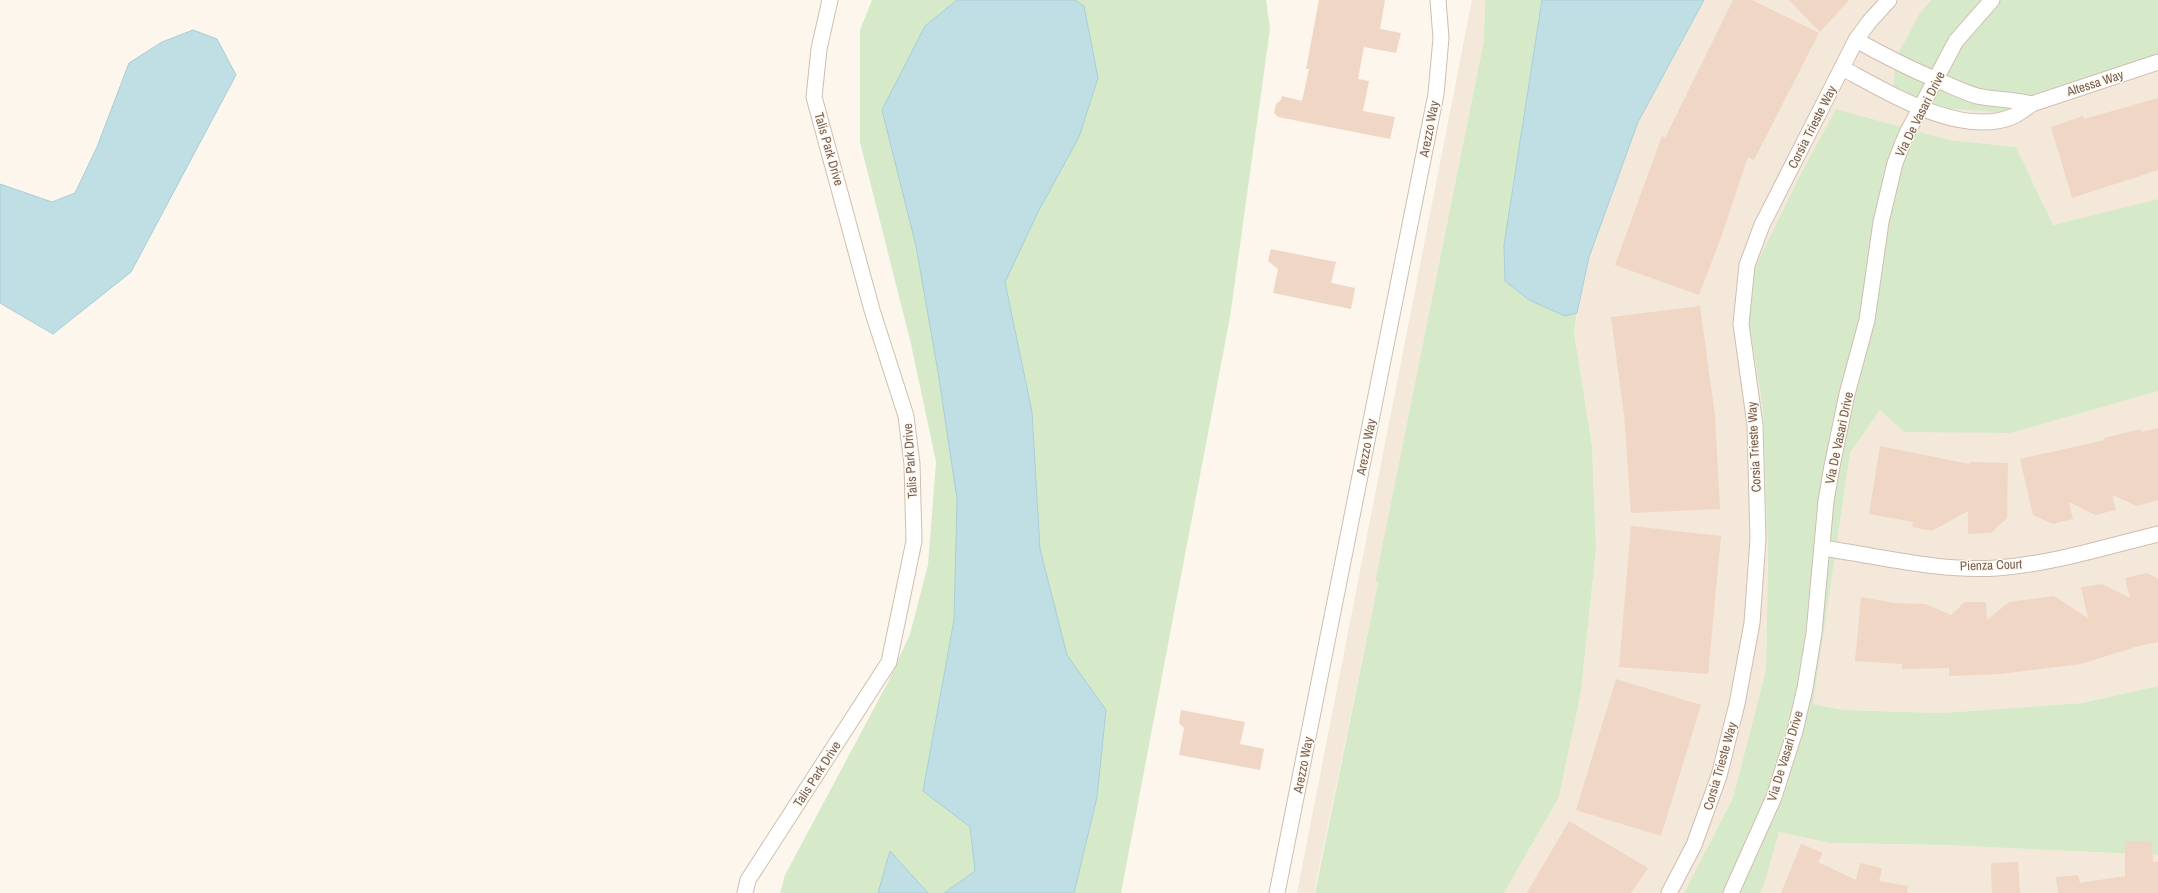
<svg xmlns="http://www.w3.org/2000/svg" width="2158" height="893" font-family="'Archivo Narrow',sans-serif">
<rect width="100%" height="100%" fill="#fcf6ec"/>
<!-- residential -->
<g fill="#f3e8da">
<polygon points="1472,0 1485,0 1484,40 1375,582 1378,583 1314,893 1297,893"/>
<polygon points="1704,0 1931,0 1920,13 2158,61 2158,199 2053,225 2016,147 1950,140 1836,109 1801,173 1752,273 1749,322 1763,410 1768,557 1766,670 1733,798 1684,893 1504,893 1559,797 1581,692 1596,549 1592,446 1574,332 1589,257 1638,122"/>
<polygon points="2158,391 2158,686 2082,703 1942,713 1843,710 1812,704 1850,453 1880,410"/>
<polygon points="1779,832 1830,843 1943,845 2158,855 2158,893 1760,893 1765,882"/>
</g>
<!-- green -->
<g fill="#d6eaca">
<polygon points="872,0 1266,0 1270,29 1230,317 1121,893 780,893 785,875 888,682 910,634 928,565 936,462 911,344 860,142 860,30"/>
<polygon points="1485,0 1542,0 1504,245 1505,281 1529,300 1565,316 1577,313 1574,332 1592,446 1596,549 1581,692 1559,797 1504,893 1315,893 1378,583 1375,582 1484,40"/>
<polygon points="1931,0 2158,0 2158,61 2009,113 1929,107 1893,89 1896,58 1920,13"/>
<polygon points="1836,109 1950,140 2016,147 2053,225 2158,199 2158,391 2010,433 1904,432 1880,410 1850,453 1813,704 1843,710 1942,713 2082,703 2158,686 2158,855 1943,845 1830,843 1779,832 1765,882 1760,893 1684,893 1733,798 1766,670 1768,557 1763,410 1749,322 1752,273 1801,173"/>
</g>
<!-- water -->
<g fill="#c0dfe5" stroke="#a7cfd7">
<polygon points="957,0 1075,0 1084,6 1098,78 1079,137 1038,212 1005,282 1032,412 1040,549 1067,655 1106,710 1097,797 1074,893 944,893 975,871 970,827 923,791 954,620 957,499 938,372 916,246 882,110 925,26"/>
<polygon points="1542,0 1704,0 1638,122 1589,257 1577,313 1565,316 1529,300 1505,281 1504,245"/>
<polygon points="193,30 217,39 236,75 131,272 53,334 0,303 0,184 52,202 75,193 97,147 129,63 162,42"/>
<polygon points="890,851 928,893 878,893"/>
</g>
<!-- building -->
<g fill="#f0d6c5">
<polygon points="1319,0 1385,0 1380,29 1401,33 1396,53 1364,47 1358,79 1369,81 1363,111 1395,117 1390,139 1278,117 1274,113 1276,104 1281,100 1282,96 1302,101 1309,69 1306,69"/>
<polygon points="1733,0 1752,0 1819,33 1754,160 1748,157 1722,235 1699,295 1615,265 1662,136 1665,138"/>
<polygon points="1789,0 1849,0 1820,32"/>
<polygon points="2158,98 2158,170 2072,198 2051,127 2083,116 2084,119"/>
<polygon points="1271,249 1336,262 1331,283 1355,288 1351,309 1273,293 1278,269 1268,261"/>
<polygon points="1700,306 1715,416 1720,509 1631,513 1624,414 1611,317"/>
<polygon points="2158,428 2158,500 2137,506 2112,495 2116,510 2095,515 2069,502 2073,519 2053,524 2033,515 2020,459 2105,440 2104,438 2141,429 2142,432"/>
<polygon points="1880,446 1969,464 1969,462 2008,463 2007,518 1991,533 1968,534 1968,511 1932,531 1912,527 1913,522 1869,514"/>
<polygon points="1631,526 1721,536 1708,674 1619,667"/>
<polygon points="2147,573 2158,579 2158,642 2135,647 2081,664 2000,674 1949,676 1949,668 1902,669 1902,664 1855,661 1861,597 1893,603 1925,604 1951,615 1965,602 1986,602 1987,620 2009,602 2054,596 2088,618 2081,587 2102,584 2130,598 2125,578"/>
<polygon points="1616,679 1701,705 1661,836 1576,810"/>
<polygon points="1181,710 1245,722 1240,744 1264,749 1260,770 1179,755 1184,728 1179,723"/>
<polygon points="1569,821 1648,868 1631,893 1527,893"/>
<polygon points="2125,841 2152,842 2153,862 2158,862 2158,893 2058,893 2056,877 2078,875 2080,883 2125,876"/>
<polygon points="1801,844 1823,853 1818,862 1856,880 1860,863 1882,868 1879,881 1908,886 1907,893 1781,893"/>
<polygon points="2018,862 2020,893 1992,893 1991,863"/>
</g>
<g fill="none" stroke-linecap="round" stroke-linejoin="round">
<defs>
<g id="street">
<path d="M1856,40C1883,55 1908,68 1937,80C1950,85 1963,92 1977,96C1995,100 2014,99 2032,104"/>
<path d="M1842,68C1888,92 1961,139 2014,116C2020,113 2026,108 2032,104L2158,62"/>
<path d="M1822,548C1880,556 1939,572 1997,568C2052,564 2105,547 2158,534"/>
<polyline points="745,893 748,880 889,662 914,541 912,464 906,416 872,310 814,97 819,49 830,0"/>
<polyline points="1277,893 1436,94 1441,38 1438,0"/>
<polyline points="1669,893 1694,845 1719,776 1737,704 1752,623 1758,539 1755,425 1741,324 1747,265 1762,225 1856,40 1869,22 1889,0"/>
<polyline points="1731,893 1774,797 1795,731 1805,688 1814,633 1826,501 1832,466 1847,394 1867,320 1881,222 1895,163 1906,135 1956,41 1992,0"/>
</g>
</defs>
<!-- street casing -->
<use href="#street" stroke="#cebeb1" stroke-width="17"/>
<!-- street -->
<use href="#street" stroke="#fff" stroke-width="15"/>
</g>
<g text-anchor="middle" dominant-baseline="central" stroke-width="3" stroke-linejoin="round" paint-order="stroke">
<!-- street labels -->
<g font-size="13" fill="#775e4f" stroke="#fefaf2">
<text transform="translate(2095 83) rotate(-18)">Altessa Way</text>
<text transform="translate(1920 114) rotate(-63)">Via De Vasari Drive</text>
<text transform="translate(1812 127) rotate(-63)">Corsia Trieste Way</text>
<text transform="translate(1429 129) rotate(-79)">Arezzo Way</text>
<text transform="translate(829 149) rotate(74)">Talis Park Drive</text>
<text transform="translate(1839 438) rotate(-78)">Via De Vasari Drive</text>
<text transform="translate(1366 447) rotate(-79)">Arezzo Way</text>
<text transform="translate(1754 447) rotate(-93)">Corsia Trieste Way</text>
<text transform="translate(910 461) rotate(-94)">Talis Park Drive</text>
<text transform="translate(1991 565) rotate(-2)">Pienza Court</text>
<text transform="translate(1785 756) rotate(-73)">Via De Vasari Drive</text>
<text transform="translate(1303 765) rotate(-79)">Arezzo Way</text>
<text transform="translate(1720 766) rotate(-74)">Corsia Trieste Way</text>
<text transform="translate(817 774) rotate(-57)">Talis Park Drive</text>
</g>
</g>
</svg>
